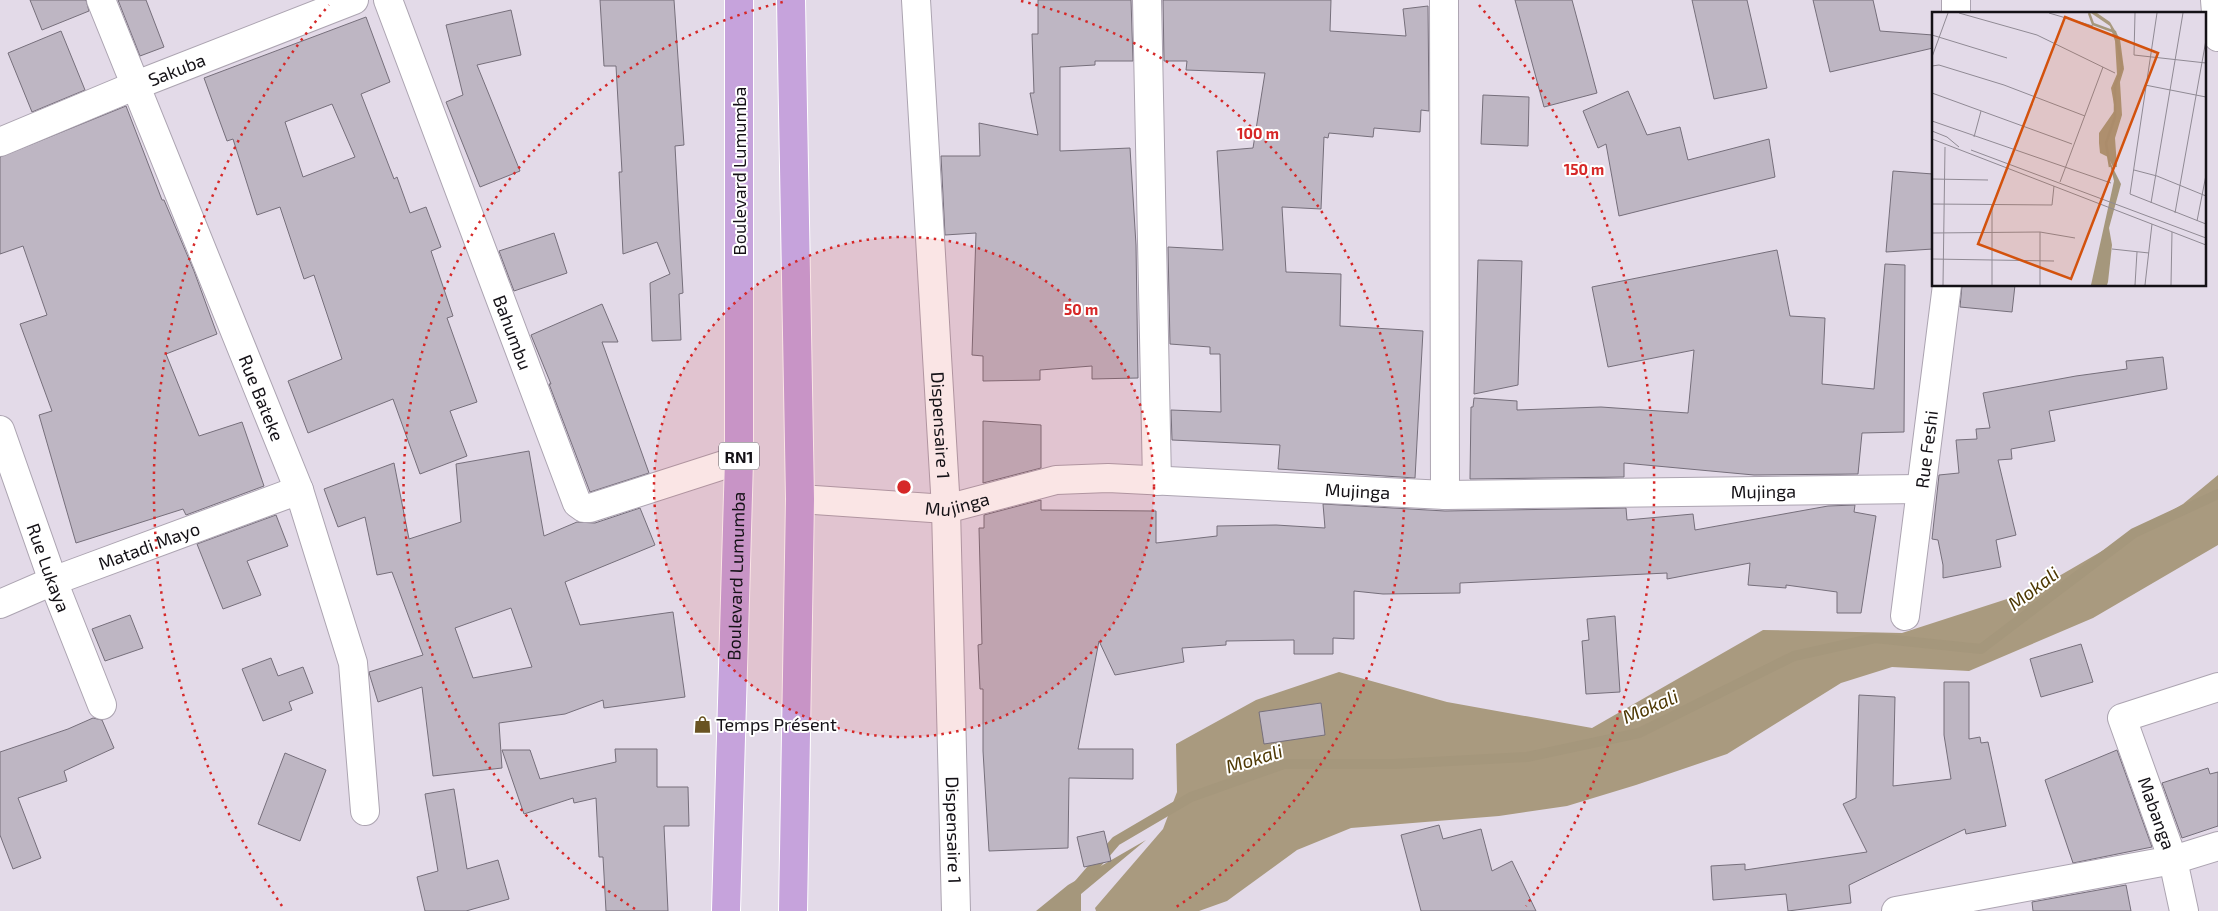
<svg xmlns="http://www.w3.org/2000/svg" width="2218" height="911" font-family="'Exo 2',sans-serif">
<rect width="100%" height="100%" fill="#e3dae8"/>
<!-- forest -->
<polygon fill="#a99a7f" points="2218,475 2218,545 2093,618 1969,671 1892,667 1841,683 1727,754 1636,785 1567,806 1499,816 1351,828 1297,850 1227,901 1199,911 1096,911 1095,908 1163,829 1177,792 1176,744 1256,700 1339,672 1447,702 1592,728 1763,630 1902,633 2035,590 2183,504"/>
<!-- water -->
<polygon fill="#a5977c" points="1146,840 1081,894 1081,911 1036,911 1068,885"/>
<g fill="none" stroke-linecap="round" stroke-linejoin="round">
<!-- stream -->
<polyline stroke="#a5977c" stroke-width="10" points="1079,884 1116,841 1191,797 1284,764 1394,764 1527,757 1639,733 1794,656 1875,638 1981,649 2134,533 2218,494"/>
</g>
<!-- building -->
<g fill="#beb6c3" stroke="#766f7b" fill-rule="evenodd">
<polygon points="30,0 86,0 89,11 42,30"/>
<polygon points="118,0 146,0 164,47 140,56"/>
<polygon points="600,0 674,0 684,145 675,146 683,293 679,294 681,340 652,341 650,283 670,274 657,242 623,254 619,172 622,172 616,66 604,66"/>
<polygon points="1038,0 1131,0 1133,61 1095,61 1095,65 1060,67 1060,151 1130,148 1136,245 1138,378 1092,379 1092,366 1040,370 1040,380 983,381 983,356 972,355 976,233 945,235 941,156 980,156 979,123 1038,135 1030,93 1034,93 1032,34 1038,34"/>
<polygon points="1163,0 1331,0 1330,31 1406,36 1403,9 1428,6 1429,111 1421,110 1420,132 1374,128 1373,137 1329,133 1328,138 1324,137 1321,209 1282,207 1286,272 1341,274 1340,326 1423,331 1415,478 1278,469 1280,445 1172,440 1171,410 1221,412 1220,354 1210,354 1210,347 1170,344 1168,247 1223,250 1217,151 1253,148 1265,73 1186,70 1187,61 1164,61"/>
<polygon points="1515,0 1572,0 1597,93 1544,107"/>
<polygon points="1692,0 1747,0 1767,88 1714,99"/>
<polygon points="1813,0 1873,0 1880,31 1933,35 1933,48 1830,72"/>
<polygon points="511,10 521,55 477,65 520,171 480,187 446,102 463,95 446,25"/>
<path d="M366,17L390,82L361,94L394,179L397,177L410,213L426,207L441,247L431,251L453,316L447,318L477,402L450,411L467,456L420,474L393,399L308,433L288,381L342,359L314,275L304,279L280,207L257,215L233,139L227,141L204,78ZM332,104L355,157L303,177L285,122Z"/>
<polygon points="61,31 85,90 32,112 8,53"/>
<polygon points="1628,91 1647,135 1680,127 1688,160 1769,139 1775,177 1619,216 1606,144 1598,148 1583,111"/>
<polygon points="1483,95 1529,97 1528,146 1481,144"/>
<polygon points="126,106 162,200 164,200 194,271 217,334 166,354 199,436 242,422 264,486 186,515 183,509 76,543 39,415 52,411 20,324 47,315 23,246 0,254 0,157"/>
<polygon points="1893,171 1933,174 1933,249 1886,252"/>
<polygon points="554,233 567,273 514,291 499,251"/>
<polygon points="1777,250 1790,316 1825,318 1822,384 1874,389 1885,264 1905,265 1904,432 1862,433 1858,474 1754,475 1624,463 1624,477 1470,479 1471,407 1473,407 1474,398 1517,401 1517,410 1601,407 1688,413 1694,350 1608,367 1592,287"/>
<polygon points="1478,260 1522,261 1518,385 1474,394"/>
<polygon points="1962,285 2015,285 2012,312 1960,307"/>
<polygon points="602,304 618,342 602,342 649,473 590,492 549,384 551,384 531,335"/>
<polygon points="2163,357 2167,389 2049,411 2055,441 2011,449 2012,459 1998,460 2016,535 1996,540 2001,567 1943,578 1943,565 1938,540 1932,539 1939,475 1959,473 1956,440 1977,439 1976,429 1990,428 1983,393 2076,376 2127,369 2126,361"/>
<polygon points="983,421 1041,425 1041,468 983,483"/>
<path d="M529,451L544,536L577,522L595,523L640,508L655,545L565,582L580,625L673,612L685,697L604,708L603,700L565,714L499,723L502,768L433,776L422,687L378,702L370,676L369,672L423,655L392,572L377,575L365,517L338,527L324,489L394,463L409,539L461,522L456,464ZM511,608L532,667L473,678L455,628Z"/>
<polygon points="1041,500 1041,510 1156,511 1156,543 1217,536 1217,526 1276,525 1325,528 1323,504 1445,511 1626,508 1627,520 1693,514 1695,530 1828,506 1855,505 1854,512 1876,516 1861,613 1837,613 1837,592 1786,585 1786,588 1748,585 1750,563 1667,579 1667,573 1460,583 1460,593 1383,594 1354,591 1354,639 1333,638 1333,654 1294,654 1294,640 1226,641 1226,645 1182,648 1184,662 1115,675 1099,641 1078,749 1133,749 1133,779 1069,778 1068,848 989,851 983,751 983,689 980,689 978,645 982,644 979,528 984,528 984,515"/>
<polygon points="276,515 288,546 247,561 261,595 223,609 197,544"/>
<polygon points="130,615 143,648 105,661 92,629"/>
<polygon points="1615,616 1620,692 1586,694 1582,641 1589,640 1587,619"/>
<polygon points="2081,644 2093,682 2041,697 2030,659"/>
<polygon points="271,658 278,676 303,667 313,693 289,702 292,710 263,721 242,669"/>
<polygon points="1944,682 1969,682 1969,739 1980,737 1981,743 1988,742 2006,826 1966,834 1965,829 1849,885 1851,903 1788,911 1786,894 1713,900 1711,866 1745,864 1745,870 1867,852 1843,804 1856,798 1859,695 1895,697 1893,786 1951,779 1944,735"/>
<polygon points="1321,703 1325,735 1264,744 1259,712"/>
<polygon points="93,718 102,720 114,748 64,771 67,781 18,798 41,858 13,869 0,835 0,752 68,729"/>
<polygon points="615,749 657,749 657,787 688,787 689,826 664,826 668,911 606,911 603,857 599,857 596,798 574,803 573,798 524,814 502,750 530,750 540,779 616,762"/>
<polygon points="2117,750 2152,847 2073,863 2045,780"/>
<polygon points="285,753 326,770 300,841 258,824"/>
<polygon points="2208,768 2210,774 2218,772 2218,826 2182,838 2162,783"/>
<polygon points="454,789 467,869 498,860 509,899 466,911 425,911 417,877 438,871 425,794"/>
<polygon points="1439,825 1443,839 1481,829 1492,871 1512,861 1536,911 1421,911 1401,835"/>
<polygon points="1104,831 1111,861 1084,867 1077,837"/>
<polygon points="2126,885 2131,911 2033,911 2032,902"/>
</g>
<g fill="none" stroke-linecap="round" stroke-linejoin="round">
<defs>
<g id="minor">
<path id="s1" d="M101,0L299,490L353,663L365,811"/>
<path id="s2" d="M388,0L577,503L584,508H590L739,460"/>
<path id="s3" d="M916,0L946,509L956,911"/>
<polyline points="1147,0 1157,481"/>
<polyline points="1444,0 1445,495"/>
<polyline points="2215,0 2218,37"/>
<polyline points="1956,14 1956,0"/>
<path id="s4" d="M0,142L134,86L354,0"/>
<path id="s5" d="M0,430L53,581L102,705"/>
<path id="s6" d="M800,499L946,509L1056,480L1108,478L1445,495L1920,489"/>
<path id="s7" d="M0,604L53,581L299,490"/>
<path id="s8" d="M1905,616L1947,285"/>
<polyline points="1896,911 2173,860 2218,846"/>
<polyline points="2184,911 2173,860 2122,718 2218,687"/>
</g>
<g id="trunk">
<polyline points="791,0 800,499 793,911"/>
<path id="s9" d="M726,911L739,460V0"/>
</g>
</defs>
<!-- minor casing -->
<use href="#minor" stroke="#aca4b1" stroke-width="30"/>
<!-- trunk casing -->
<use href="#trunk" stroke="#fff" stroke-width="30"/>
<!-- minor -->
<use href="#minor" stroke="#fff" stroke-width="28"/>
<!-- trunk -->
<use href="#trunk" stroke="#c6a3dc" stroke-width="28"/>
</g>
<!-- distance rings -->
<circle cx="904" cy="487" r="250" fill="#d62828" fill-opacity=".12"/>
<g fill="none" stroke="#d62828" stroke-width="2.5" stroke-dasharray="2.5 5">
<circle cx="904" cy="487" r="250"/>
<path d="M635 909A500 500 0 0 1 787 1M1021 1A500 500 0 0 1 1173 909"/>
<path d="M282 906A750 750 0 0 1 329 5M1479 5A750 750 0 0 1 1526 906"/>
</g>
<!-- icons -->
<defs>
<symbol id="shop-bare" viewBox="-9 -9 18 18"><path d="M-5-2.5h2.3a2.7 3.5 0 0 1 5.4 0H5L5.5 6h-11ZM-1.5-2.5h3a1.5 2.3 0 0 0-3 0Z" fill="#695322" stroke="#fff" stroke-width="2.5" paint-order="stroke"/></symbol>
</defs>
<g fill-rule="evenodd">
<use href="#shop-bare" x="690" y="712" width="25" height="25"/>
</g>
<g text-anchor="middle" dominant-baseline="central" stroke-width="4" stroke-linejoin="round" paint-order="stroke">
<!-- shield labels -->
<rect fill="#fff" stroke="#5a585c" stroke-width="1" x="719" y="442.5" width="40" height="27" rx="4"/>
<g font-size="16" font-weight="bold" fill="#141116">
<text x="739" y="456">RN1</text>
</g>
<!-- street labels -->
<g font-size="18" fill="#141116" stroke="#fff">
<text stroke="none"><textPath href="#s4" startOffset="191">Sakuba</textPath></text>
<text transform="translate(739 171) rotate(-90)">Boulevard Lumumba</text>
<text stroke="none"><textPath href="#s2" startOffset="355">Bahumbu</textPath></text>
<text stroke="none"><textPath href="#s1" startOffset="429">Rue Bateke</textPath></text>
<text stroke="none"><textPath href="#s3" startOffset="426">Dispensaire 1</textPath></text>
<text stroke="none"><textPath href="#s8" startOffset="168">Rue Feshi</textPath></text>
<text stroke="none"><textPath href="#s6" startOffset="562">Mujinga</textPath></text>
<text stroke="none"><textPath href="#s6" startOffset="968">Mujinga</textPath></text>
<text stroke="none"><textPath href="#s6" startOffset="158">Mujinga</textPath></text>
<text stroke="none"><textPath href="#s7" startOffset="160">Matadi Mayo</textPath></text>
<text stroke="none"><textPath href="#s5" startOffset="146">Rue Lukaya</textPath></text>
<text stroke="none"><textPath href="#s9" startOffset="335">Boulevard Lumumba</textPath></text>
<text transform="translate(2157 813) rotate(70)">Mabanga</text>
<text stroke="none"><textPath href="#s3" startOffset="831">Dispensaire 1</textPath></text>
</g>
<!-- poi labels -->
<g font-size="18" fill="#141116" stroke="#fff" text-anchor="start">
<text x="716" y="724">Temps Présent</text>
</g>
<!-- water labels -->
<g font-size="19" font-style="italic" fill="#4e3803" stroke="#fff">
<text transform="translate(2033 588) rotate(-37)">Mokali</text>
<text transform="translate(1650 706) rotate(-23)">Mokali</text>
<text transform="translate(1254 758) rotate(-17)">Mokali</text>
</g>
</g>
<!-- overview -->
<g transform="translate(1932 12)">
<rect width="274" height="274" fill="#e3dae8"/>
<path d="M159,1H165L178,10L188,27L192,57L188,70L190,103L183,126L185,155H181L176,145L168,141L167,131V121L183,98L179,76L185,62L183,29L178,14Z" fill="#a99a7f"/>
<path d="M177,148L189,172L177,216L180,233L176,270L175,273H159L182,169Z" fill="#a5977c"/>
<path fill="none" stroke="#a5977c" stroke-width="2.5" d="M157,1L161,12L183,20L190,55L183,74V105L174,131L178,155"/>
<path fill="none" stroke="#908a94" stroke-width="1" d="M27,1L105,23L183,61M117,1L161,14M203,1L202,43L274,51M225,1L198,182L274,212M0,23L75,46M0,45L16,1M0,54L7,53L72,73L153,104M213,73L274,85M0,81L140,132M0,109L179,171M0,119L15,125L27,135M42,125L49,99M0,127L274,233M39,138L274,226M202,158L225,164L274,184M0,167L56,168M128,170L171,55M219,191L251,1M0,192L120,193L122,174M60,192V273M243,201L274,28M265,209L274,163M108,220V273M0,221L108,220L143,226M180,237L217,241M0,247L122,249M11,273L13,135M203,273L205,240M213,273L220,212M239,273L240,220"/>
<path fill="#d3520d" fill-opacity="0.15" stroke="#d3520d" stroke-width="2.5" d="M133,5L226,41L139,267L46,232Z"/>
<rect width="274" height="274" fill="none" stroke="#141116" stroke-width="2.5"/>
</g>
<circle cx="904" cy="487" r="8" fill="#d62828" stroke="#fff" stroke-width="2.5"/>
<g font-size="15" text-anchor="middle" font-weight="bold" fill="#d62828" stroke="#fff" stroke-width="4" stroke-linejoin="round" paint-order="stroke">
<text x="1258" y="139">100 m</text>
<text x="1584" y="175">150 m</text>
<text x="1081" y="315">50 m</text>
</g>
</svg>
